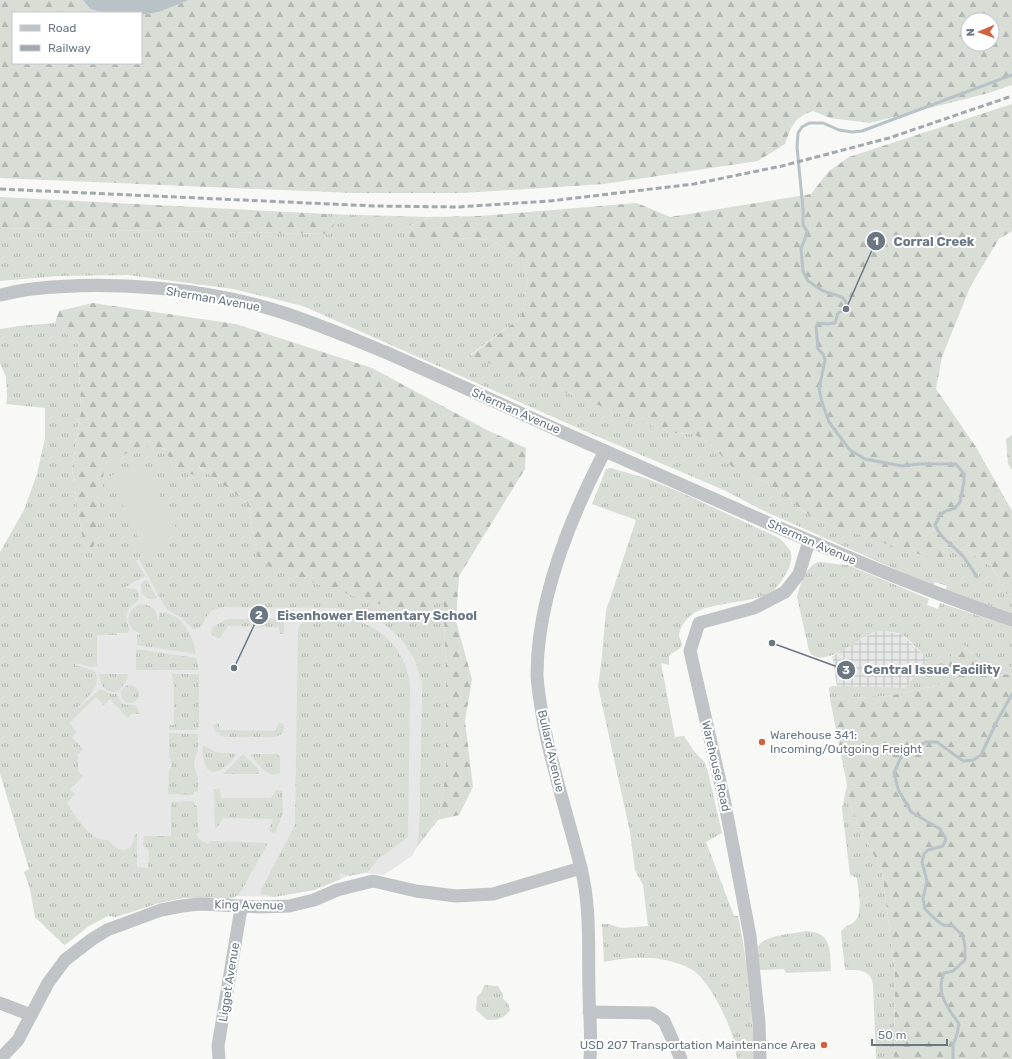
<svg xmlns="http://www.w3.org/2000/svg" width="1012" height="1059" font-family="Rubik,sans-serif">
<defs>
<pattern id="industrial-grid" width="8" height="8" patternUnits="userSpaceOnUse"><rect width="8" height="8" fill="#e6e7e6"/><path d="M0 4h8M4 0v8" fill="none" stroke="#bec0c0"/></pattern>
<pattern id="grass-tufts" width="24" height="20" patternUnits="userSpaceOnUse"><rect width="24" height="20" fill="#d8ddd6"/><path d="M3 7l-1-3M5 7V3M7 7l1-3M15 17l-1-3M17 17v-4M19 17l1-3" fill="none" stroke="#b3b8b3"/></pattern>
<pattern id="forest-firs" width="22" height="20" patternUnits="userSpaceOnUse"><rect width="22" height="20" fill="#d8ddd6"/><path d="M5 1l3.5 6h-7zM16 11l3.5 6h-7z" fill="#b3b8b3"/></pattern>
</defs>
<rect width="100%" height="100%" fill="#f8f8f6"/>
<!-- built -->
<polygon fill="#e6e7e6" points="99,460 372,594 410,627 422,683 419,828 417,847 412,856 384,875 367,873 348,876 314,890 274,897 215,895 185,896 108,916 30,743"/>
<!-- industrial -->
<polygon fill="url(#industrial-grid)" points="878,630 901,634 929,660 905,689 837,686 832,656"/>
<!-- grass -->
<g fill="url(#grass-tufts)">
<polygon points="327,214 428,217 402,229 456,238 491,240 522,258 528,280 521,317 470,355 671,433 694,434 709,442 731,465 772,486 814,519 949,562 941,546 968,551 992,567 1007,594 1012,595 1012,613 945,591 947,586 935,582 933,586 760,509 724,490 587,432 303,306 233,289 128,275 58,276 0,281 0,228 331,234 334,222"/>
<path d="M55,323L78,344L81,411L72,470L85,554L95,541L105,463C114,459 137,446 145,446C179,444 221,484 248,504L259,562L305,580L404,612L427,615L443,592L446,670V774L438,820L417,847L419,828L422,683L414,658L401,639L383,623L361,612L335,608L222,607C209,611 207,614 202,626L194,630L179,616L166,609L139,559L136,561L145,576L124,588L136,589L139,594L138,601C131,605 124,612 127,622C128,625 129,627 129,631L127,633H117V635H97V665L92,667L76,663L75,665L95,671C102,687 88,696 78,707L79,708L100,689L112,694H116L123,704C132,706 137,702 140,714H131L128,718L110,699L104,705L96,697L69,723L77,732L72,737L83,749L78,754V771L83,776L70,789L75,794L67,803C76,816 90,842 108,840C120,855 133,853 135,834H137V867L148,868L149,851L143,845L144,836H171V802L194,801V805L197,806L198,827L200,831L196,834L200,840L208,844L210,841L268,843L239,895L229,899L184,898L159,903L116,917L108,916L89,926L65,945L63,944L35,917L30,889L24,872L29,869L0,774V552L24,510L37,474L45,438V408L6,404L7,398L6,377L0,363V329L19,326Z"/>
<path d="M611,468L645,478L680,492L779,538C791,549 795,554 788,570C784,577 780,584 774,590C757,604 715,601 694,613C688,617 679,627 679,635C679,639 684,643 681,647C678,651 672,652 669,656V665L661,663L675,737L684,736L694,751L705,763L708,772L722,833L706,842L734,916H738C748,963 752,1011 754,1059H737C736,1052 735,1045 733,1038C729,1021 707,977 691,969C664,955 632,956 604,962L602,924H610L611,925L622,928L648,926L643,885L635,870L630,832L598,686L601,665L606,611L636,520L592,504L606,469Z"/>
<path d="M818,562C828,562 837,565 848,565L929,599L927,605L938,609L940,603L1012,627V675L993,674L965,646L940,685L888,696L830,699L829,688L832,686L905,688L928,660C923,654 907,637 901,634C898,633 880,630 877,631C861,636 821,672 809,651L797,597C800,585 806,566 818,562Z"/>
<polygon points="146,579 157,598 149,599 142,594 141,584"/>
<path d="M140,604C151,604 158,610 158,621L159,618V613C180,609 194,637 196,654L137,645V635L142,634C125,630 123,611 140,604Z"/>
<path d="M311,618C323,617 337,616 349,619C382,625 409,654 410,688L408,837L377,860L368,872L348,876L340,873L339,877L341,879L314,890L274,897L265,894L263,895L261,894V890L295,825L298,632C300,624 303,621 311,618Z"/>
<polygon points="230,619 283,619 284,621 284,633 283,634 280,634 279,627 228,626 220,638 217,638 212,635 211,632 213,627 225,620"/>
<polygon points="136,649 196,658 199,670 136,670"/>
<path d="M99,674H128C128,682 123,684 119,691C106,695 100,685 99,674Z"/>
<polygon points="172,674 199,674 199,727 196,730 169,730 169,725 174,725 174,684 173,684"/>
<circle cx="130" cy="694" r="9"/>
<path d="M217,723L219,724L220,730L275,731L279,723H282L284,727L282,734L275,737H225C218,735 216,732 213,726Z"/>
<polygon points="169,733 198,734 198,751 195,756 194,766 198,777 198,792 194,792 194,795 168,794 169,769 171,768 171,759 169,758"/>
<path d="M203,746H205L215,752L236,754C231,763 223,771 213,772C206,770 203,764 204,757L202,755Z"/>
<polygon points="243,754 259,770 259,774 223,774"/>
<path d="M250,754H277L280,757V773C267,779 259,764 251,756Z"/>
<path d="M847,785L852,810L882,872L895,972L894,1059H876L873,985C871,969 858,970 845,970L841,932C845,925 852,925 856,920C863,911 858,889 857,878L850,875L842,809Z"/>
<polygon points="214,789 220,789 221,798 271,798 276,790 282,791 283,813 275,833 269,831 273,819 223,818 217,828 215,828"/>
<path d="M806,931C832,932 830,950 831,971L786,973L784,969L759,970C759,964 756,957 757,951C757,935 793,934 806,931Z"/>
<path d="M485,985L498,986L503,994V999L508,1003L510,1010C504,1019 497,1020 487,1020L476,1010L477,996L480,994Z"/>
</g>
<!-- forest -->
<g fill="url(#forest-firs)" fill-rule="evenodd">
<path d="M0,0H83L90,9L105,13H13V63H141V15L159,12L189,0H1012V85L985,94L870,123L830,118L813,111C794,117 791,127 785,144L758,161L604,184L463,193H353L0,178ZM968,20H992V44H968Z"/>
<polygon points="1012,104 1012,231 999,239 971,285 942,357 936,389 976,447 1012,511 1012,595 1007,594 992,567 968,551 941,546 950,563 898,548 814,519 772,486 731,466 709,442 693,434 671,433 470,356 521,317 528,280 522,258 491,240 456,238 410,237 402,229 428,217 480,216 637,203 670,217 811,194 829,171 849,157"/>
<polygon points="0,197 327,214 334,222 332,234 0,228"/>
<polygon points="93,303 236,324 372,368 487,430 526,448 525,469 459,576 456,621 472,679 465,721 473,787 459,815 438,820 446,773 446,670 443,593 427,615 404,612 305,580 259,562 248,504 199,466 195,475 171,469 167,449 143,446 105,463 95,541 92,551 85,554 72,470 81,411 78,344 55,323 59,311"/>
<polygon points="1012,435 1012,470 1008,464 1006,439"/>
<polygon points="956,642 965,646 993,674 1012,675 1012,1059 894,1059 895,972 882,872 852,810 830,699 888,696 940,685"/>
</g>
<!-- pitch -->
<polygon fill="#d8ddd6" points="142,460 179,535 145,552 109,477"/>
<!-- water -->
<polygon fill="#b9c3c7" points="83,0 189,0 159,12 141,15 141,13 105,13 90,9"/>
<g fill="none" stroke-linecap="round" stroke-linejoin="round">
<!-- stream -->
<g stroke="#b9c3c7" stroke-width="3">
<path d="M977,577C971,568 966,558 958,551C949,543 940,537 935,525L940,515L946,511L955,508L960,502L964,482V474L956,464H919L902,466L865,459L850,450L829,422L822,402L819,389L825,360L823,354L818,349L816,327L818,323L827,324L835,323L838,313L846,309V302L842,297L823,291L808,281L803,271L801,248L805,239L807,231L803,225V209L797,147L798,133L802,127L809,123H823L839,130L852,132L862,131L1012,75"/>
<path d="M953,1059V1045L957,1034L959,1024C948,1008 935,993 944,973L953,971L965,960V947L963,936L953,926L943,925L935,919L925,909L923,898L927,881L922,862L924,854L928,850L943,846L946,839L940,829L911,812L898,789L894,773L901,757L926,742H937L963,761L973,760L981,755L997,721L1012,694"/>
</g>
<!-- minor -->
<g stroke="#c0c4c7" stroke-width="13">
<path d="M0,295C11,293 21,290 32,289C112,280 207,288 284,313C318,324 351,338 385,352C444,378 503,405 562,432C630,462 698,492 766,522C847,557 928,592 1012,620"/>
<polyline points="0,1003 31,1015"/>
<polyline points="589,1012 652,1013 664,1021 681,1059"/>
<polyline points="0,1059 18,1040 48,983 65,960 91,940 107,930 161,910 182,906 200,904 261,907 289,906 314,900 337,890 373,881 416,891 456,896 493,894 581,868"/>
<polyline points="219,1059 218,1046 240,914 243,906"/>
<path d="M590,1059C592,1036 589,1013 589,990C588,949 591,908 581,868C570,825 557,783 547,740C543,719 538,696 537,675C537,598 570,518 605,451"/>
<polyline points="760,1059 759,1023 750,936 724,799 690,651 699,623 754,608 785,592 799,574 809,541"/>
</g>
<!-- rail -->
<polyline stroke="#a2a8ad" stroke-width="3" stroke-dasharray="6 3" stroke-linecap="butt" points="0,189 374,206 457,207 550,201 694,184 782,166 889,138 1012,96"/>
</g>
<!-- markers -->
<g fill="#d2623d" stroke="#fff" stroke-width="1.5">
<circle cx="762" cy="742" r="4"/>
<circle cx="824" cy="1045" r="4"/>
</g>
<g text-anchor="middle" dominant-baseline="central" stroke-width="4" stroke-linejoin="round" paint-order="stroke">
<!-- street labels -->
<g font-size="12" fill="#6b7884" stroke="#fff">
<text transform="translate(213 299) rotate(10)">Sherman Avenue</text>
<text transform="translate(516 411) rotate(24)">Sherman Avenue</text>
<text transform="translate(812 542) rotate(24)">Sherman Avenue</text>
<text transform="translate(551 751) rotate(77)">Bullard Avenue</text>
<text transform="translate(716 766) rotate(77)">Warehouse Road</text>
<text transform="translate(249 905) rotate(1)">King Avenue</text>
<text transform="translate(229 982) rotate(-81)">Ligget Avenue</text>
</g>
<!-- poi labels -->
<g font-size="12" fill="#6b7884" stroke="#fff" text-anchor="start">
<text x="770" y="735">Warehouse 341:<tspan x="770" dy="14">Incoming/Outgoing Freight</tspan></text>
<text x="816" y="1045" text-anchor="end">USD 207 Transportation Maintenance Area</text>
</g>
</g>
<!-- callouts -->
<path fill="none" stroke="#6b7884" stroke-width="1.5" d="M846 309L876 241M234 668L259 615M772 643L846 670"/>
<g fill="#6b7884" stroke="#fff" stroke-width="1.5">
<circle cx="846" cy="309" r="4"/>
<circle cx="234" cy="668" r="4"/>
<circle cx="772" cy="643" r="4"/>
<circle cx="876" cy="241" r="10"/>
<circle cx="259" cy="615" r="10"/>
<circle cx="846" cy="670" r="10"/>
</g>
<g font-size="12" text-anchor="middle" font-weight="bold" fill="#fff">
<text x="876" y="245">1</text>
<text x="259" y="619">2</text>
<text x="846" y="674">3</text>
</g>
<g font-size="13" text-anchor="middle" font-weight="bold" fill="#6b7884" stroke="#fff" stroke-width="4" stroke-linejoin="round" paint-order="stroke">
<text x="934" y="246">Corral Creek</text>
<text x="377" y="620">Eisenhower Elementary School</text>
<text x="932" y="674">Central Issue Facility</text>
</g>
<!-- legend -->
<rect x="12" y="12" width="130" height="52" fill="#ffffff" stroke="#c4c9ce"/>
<rect x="20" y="25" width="20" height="6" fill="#c0c4c7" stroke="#c4c9ce"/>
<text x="48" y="32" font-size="12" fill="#6b7884">Road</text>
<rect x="20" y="45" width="20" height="6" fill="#a2a8ad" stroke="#c4c9ce"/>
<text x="48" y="52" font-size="12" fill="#6b7884">Railway</text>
<!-- north arrow -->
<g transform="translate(980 32) rotate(268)"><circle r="19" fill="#ffffff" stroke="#c4c9ce"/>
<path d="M0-3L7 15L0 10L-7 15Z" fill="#d2623d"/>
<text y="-6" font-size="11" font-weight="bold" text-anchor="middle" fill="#6b7884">N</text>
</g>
<!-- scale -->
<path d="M872 1039v6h75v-6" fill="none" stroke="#6b7884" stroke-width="2"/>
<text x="878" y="1039" font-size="12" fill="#6b7884" stroke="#ffffff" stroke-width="3" paint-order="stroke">50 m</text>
</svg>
